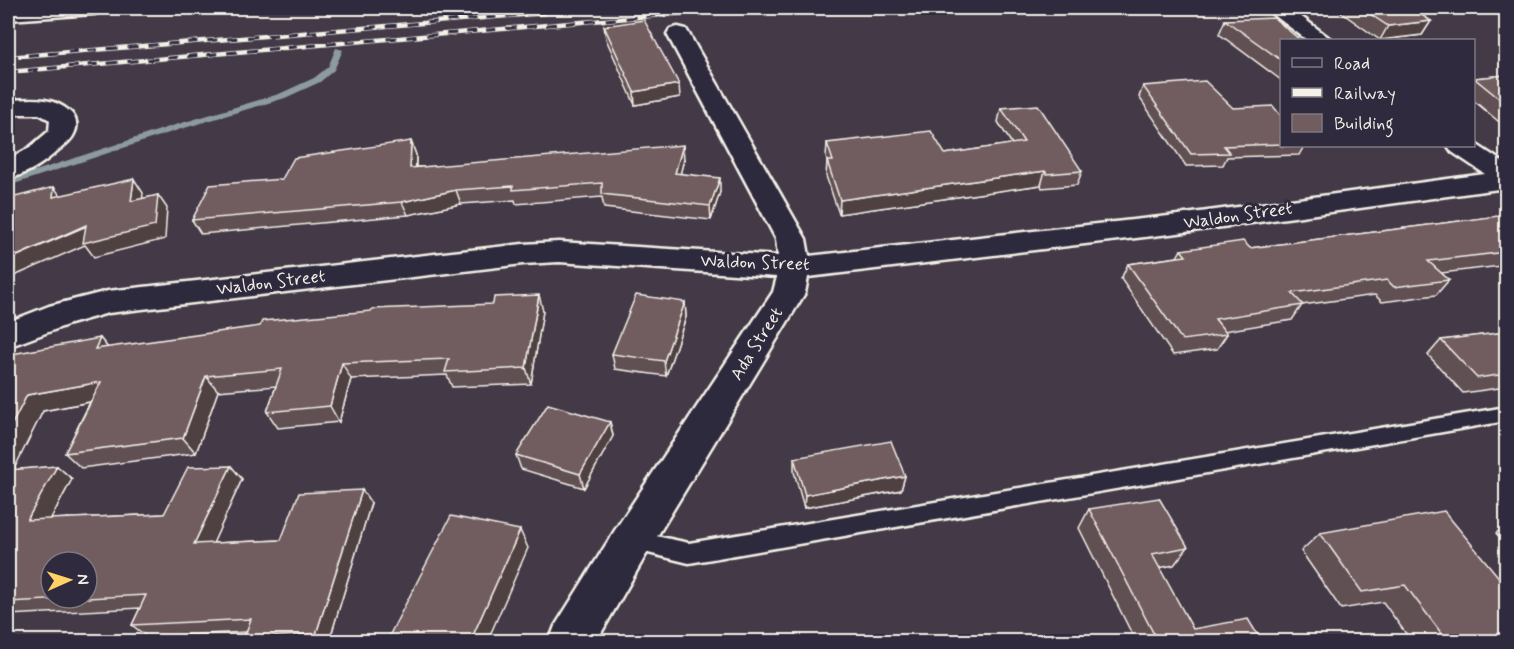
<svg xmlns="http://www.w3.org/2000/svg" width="1514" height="649" font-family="Mynerve,sans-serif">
<rect width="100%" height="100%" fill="#433947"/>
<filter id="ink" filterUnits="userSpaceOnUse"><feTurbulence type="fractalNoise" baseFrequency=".0167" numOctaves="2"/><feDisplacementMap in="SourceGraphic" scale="12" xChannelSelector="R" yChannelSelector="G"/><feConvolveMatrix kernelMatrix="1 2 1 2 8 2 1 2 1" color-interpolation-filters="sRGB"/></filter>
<g filter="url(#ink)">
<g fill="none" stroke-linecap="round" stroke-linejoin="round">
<!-- stream -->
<polygon fill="#8d9ba1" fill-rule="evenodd" points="336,48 343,50 334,70 320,82 285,98 181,129 8,186 8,180 175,125 279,94 314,78 328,67"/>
<defs>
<polygon id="lane" points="1506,407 1506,421 689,563 632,549 625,547 622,540 625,533 632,531 689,543"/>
<g id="street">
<polygon points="1267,8 1290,8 1332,40 1307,40 1270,12"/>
<polygon points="678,27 686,29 689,34 806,239 809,256 1178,215 1485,174 1452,152 1448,146 1474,146 1474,143 1506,164 1506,188 1178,233 808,277 805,293 647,553 596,642 549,642 555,626 617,527 773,292 777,277 559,262 523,264 108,313 70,324 8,347 8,322 49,306 108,291 523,244 559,242 778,256 776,239 667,34 670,29"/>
<path d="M8,100C20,100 33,98 45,100C62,103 85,116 73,136C69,143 62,147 56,152C43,164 25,175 8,179V160L29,148L49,131L50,120L39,114H8Z"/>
</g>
<polygon id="secondary" points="8,8 105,8 101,12 94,14 8,20"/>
</defs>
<!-- lane casing -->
<use href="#lane" stroke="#f4f1e8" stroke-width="5"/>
<!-- street casing -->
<use href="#street" stroke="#f4f1e8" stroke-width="5"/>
<!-- secondary casing -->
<use href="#secondary" stroke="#f4f1e8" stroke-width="5"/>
<!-- lane -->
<use href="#lane" fill="#2f2a3d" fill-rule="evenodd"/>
<!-- street -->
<use href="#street" fill="#2f2a3d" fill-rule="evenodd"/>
<!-- secondary -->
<use href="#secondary" fill="#2f2a3d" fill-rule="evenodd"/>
<defs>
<g id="rail">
<polyline points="8,57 607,8"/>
<polyline points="8,72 743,8"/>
</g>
</defs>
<!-- rail casing -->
<use href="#rail" stroke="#f4f1e8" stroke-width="4.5"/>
<!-- rail -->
<use href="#rail" stroke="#2f2a3d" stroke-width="3" stroke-dasharray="10" stroke-linecap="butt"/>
</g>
<!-- wall -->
<g fill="#614f52" stroke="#f4f1e8" stroke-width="1.5">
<polygon points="1335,8 1411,8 1431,21 1422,35 1380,40"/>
<polygon points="1225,20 1281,40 1281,80 1219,34"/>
<polygon points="604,26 680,97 635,105 606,39"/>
<polygon points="1506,75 1506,120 1498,121 1473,100 1473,79 1474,78"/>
<polygon points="1143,86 1233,108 1281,116 1281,146 1304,146 1299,155 1227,157 1223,165 1186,166 1139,97"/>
<polygon points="1001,108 1082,171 1077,185 1042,188 1041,185 839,214 826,176 827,161 826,157 827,143 945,154 1012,144 998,122"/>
<polygon points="411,141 416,155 416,167 684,159 680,174 720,192 711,220 604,208 602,197 516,204 515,200 461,204 408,215 201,234 192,220 282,179"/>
<polygon points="1506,215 1506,270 1501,266 1441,273 1449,280 1436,295 1382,302 1375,295 1302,305 1292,320 1224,331 1227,334 1217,349 1173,355 1121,279 1128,264 1177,257 1181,250 1250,248"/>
<polygon points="685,302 686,317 666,376 615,369 612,354"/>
<polygon points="543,311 531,384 452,387 447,375 351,379 339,422 278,428 267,412 276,386 218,391 196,453 81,468 65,453 90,402 43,411 13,470 57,466 72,479 51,519 164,514 231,466 242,479 213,543 281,540 371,503 329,642 248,642 244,638 246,632 147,637 132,625 140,608 8,615 8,362 100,338 108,348"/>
<polygon points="1506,332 1506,387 1463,393 1428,355 1441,340"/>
<polygon points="610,422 613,436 584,488 521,469 516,455"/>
<polygon points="794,458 905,476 901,490 804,508 794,472"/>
<polygon points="1089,509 1188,547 1174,565 1159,568 1193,629 1262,642 1136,642 1079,528"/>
<polygon points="1506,525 1506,545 1496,533"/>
<polygon points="1320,533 1506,642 1412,642 1383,602 1341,609 1301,551"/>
</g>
<!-- shaded-wall -->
<g fill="#4f4042" stroke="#f4f1e8" stroke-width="1.5">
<polygon points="1431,21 1422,35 1380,40 1388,26"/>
<polygon points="679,84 680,97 635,105 634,92"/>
<polygon points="411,141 416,155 415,181 410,168"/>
<polygon points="683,145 684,159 677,187 675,173"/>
<polygon points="1045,171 1041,185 839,214 840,200"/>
<polygon points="720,178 720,192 711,220 710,206"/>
<polygon points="134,179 143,193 141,215 131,201"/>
<polygon points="54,187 64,201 53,197"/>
<polygon points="456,190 461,204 408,215 402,202"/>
<polygon points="158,195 167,208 165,239 94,257 85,245 12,277 8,272 8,260"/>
<polygon points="539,295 543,311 531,384 526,368"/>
<polygon points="685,302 686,317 666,376 664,361"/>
<polygon points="100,338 113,354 95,349"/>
<polygon points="342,363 351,379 339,422 330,406"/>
<polygon points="206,376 218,391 196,453 183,438"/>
<polygon points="101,382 115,397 43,411 8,481 8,432 27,395"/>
<polygon points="610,422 613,436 584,488 580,474"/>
<polygon points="57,466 72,479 43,533 27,520"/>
<polygon points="231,466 242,479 207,557 194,544"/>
<polygon points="905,476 901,490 804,508 805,495"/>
<polygon points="362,490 371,503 329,642 323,642 316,634"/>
<polygon points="520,530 528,548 487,642 470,642"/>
</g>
<!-- building -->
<g fill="#715c5f" stroke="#f4f1e8" stroke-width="1.5" fill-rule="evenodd">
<polygon points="1361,8 1411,8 1431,21 1388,26"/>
<polygon points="1274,18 1300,40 1281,40 1281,60 1225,20"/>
<polygon points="644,20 679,84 634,92 604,26"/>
<polygon points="1506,75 1506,104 1474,78"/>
<polygon points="1205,81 1233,108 1273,106 1281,116 1281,144 1224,146 1230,153 1191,154 1143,86"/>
<polygon points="1038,105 1082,171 1047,174 1045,171 840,200 827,161 833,161 827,143 931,131 945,154 1024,142 1001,108"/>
<polygon points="411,141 410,168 683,145 675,173 720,178 710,206 602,194 602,183 513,190 513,186 456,190 402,202 192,220 210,185 282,179 294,158"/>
<polygon points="134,179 131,201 158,195 155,226 83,243 86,225 8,260 8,219 11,198 54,187 53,197"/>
<polygon points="1506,215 1506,252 1428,261 1449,280 1394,287 1387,280 1292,293 1303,305 1215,319 1227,334 1182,340 1128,264 1186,256 1181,250 1243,241 1250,248"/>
<polygon points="539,295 526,368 445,372 449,359 342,363 330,406 267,412 282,369 206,376 183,438 65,453 101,382 27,395 8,432 8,362 12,354 100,338 95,349 260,326 262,321 371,311 372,309 493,304 494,297"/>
<polygon points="636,295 685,302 664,361 612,354"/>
<polygon points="1506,332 1506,374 1477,378 1441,340"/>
<polygon points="548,404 610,422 580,474 516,455"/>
<polygon points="891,441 905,476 805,495 794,458"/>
<path d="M57,466L27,520L164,514L188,467L231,466L194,544L281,540L299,493L362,490L316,634L244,638L251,619L132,625L146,595L8,602V470ZM51,562H87V598H51Z"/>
<polygon points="1159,498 1188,547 1152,554 1193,629 1248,619 1262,642 1158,642 1089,509"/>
<polygon points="1444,511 1506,586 1506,642 1448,642 1405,585 1362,592 1320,533"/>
<polygon points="451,516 520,530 470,642 386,642"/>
</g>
</g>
<g text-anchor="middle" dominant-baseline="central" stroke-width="6" stroke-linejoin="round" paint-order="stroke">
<!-- street labels -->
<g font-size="18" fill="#f4f1e8" stroke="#2f2a3d">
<text transform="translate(1238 216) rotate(-8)">Waldon Street</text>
<text transform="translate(755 263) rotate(2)">Waldon Street</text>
<text transform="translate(271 283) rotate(-7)">Waldon Street</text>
<text transform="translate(757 344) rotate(-58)">Ada Street</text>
</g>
</g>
<!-- margin -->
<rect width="1514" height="649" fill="none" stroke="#2f2a3d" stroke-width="30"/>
<rect x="15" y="15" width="1484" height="619" fill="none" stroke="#f4f1e8" stroke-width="2" filter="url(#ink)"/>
<!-- legend -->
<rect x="1280" y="39" width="195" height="108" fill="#2f2a3d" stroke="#7e7a81" stroke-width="1.5"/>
<rect x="1292" y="58" width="30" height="9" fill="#2f2a3d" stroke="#7e7a81" stroke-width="1.5"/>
<text x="1334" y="69" font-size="18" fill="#f4f1e8">Road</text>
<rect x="1292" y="88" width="30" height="9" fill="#f4f1e8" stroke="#7e7a81" stroke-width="1.5"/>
<text x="1334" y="99" font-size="18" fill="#f4f1e8">Railway</text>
<rect x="1292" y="114" width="30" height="18" fill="#715c5f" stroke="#7e7a81" stroke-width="1.5"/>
<text x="1334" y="129" font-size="18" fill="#f4f1e8">Building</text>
<!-- north arrow -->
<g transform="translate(69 580) rotate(87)"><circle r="28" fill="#2f2a3d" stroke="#7e7a81" stroke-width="1.5"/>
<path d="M0-4.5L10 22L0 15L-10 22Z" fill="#ffd166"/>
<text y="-9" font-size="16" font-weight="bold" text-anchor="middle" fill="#f4f1e8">N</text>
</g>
</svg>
